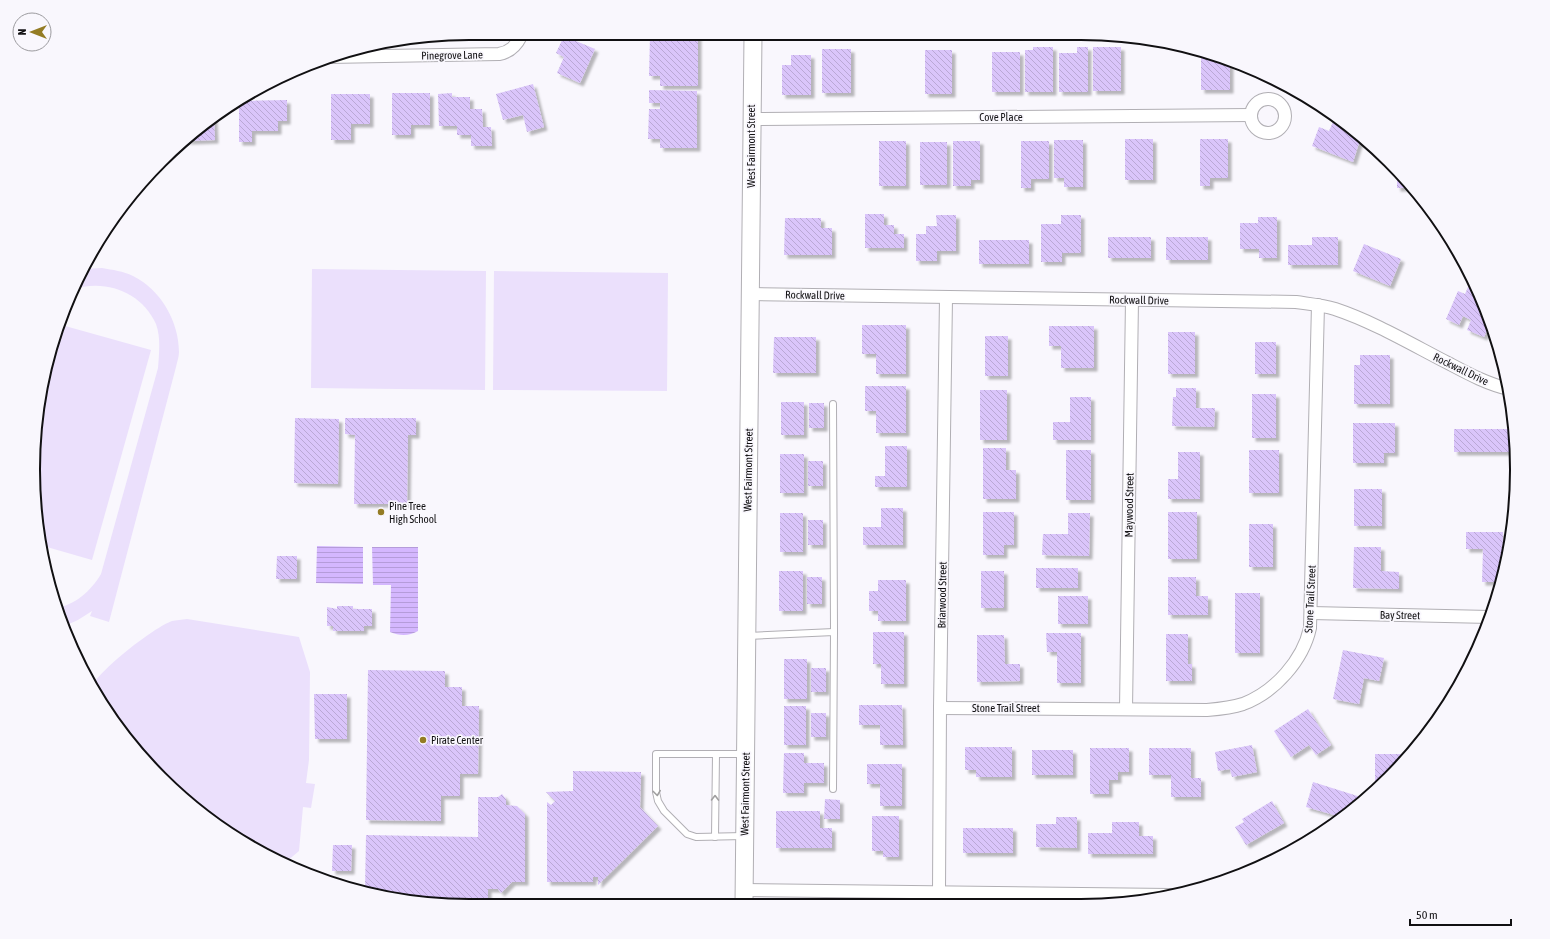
<svg xmlns="http://www.w3.org/2000/svg" width="1550" height="939" font-family="'Asap Condensed',sans-serif">
<defs>
<pattern id="water-rules" width="6" height="5" patternUnits="userSpaceOnUse"><rect width="6" height="5" fill="#d4b7fe"/><path d="M0 2.5h6" fill="none" stroke="#b59cd9"/></pattern>
<pattern id="building-back-hatch" width="6" height="6" patternUnits="userSpaceOnUse"><rect width="6" height="6" fill="#dac5fa"/><path d="M-1 5l2 2M0 0l6 6M5-1l2 2" fill="none" stroke="#baa8d5"/></pattern>
<filter id="shadow"><feDropShadow dx="3.5" dy="3.5" stdDeviation="1" flood-color="#0004"/></filter>
</defs>
<rect width="100%" height="100%" fill="#f9f7fd"/>
<!-- green -->
<g fill="#ebe0fc">
<path d="M102,268C113,270 123,271 133,276C160,289 179,321 179,352C179,357 177,362 176,367L109,622L90,616L92,611C83,617 73,624 63,625L56,608C75,605 91,591 101,574L158,368C159,353 161,338 156,324C142,292 104,278 72,290L82,269Z"/>
<polygon points="312,269 486,271 485,390 311,388"/>
<polygon points="494,271 668,273 667,391 493,390"/>
<polygon points="58,324 151,350 92,560 40,545 33,470 37,412"/>
<path d="M187,619L299,637L310,672L309,760L306,783L315,784L311,808L303,807L299,851L286,862L227,832L161,778L123,735L92,686C101,669 153,628 172,621C176,620 182,620 187,619Z"/>
</g>
<!-- water -->
<g fill="url(#water-rules)">
<polygon points="317,546 363,547 363,584 316,583"/>
<path d="M372,547H418V631C409,636 400,636 390,632L391,585H373Z"/>
</g>
<!-- building -->
<g fill="url(#building-back-hatch)" filter="url(#shadow)">
<polygon points="564,36 595,49 580,83 557,73 564,57 556,53"/>
<polygon points="650,36 698,36 698,86 660,86 660,76 649,76"/>
<polygon points="1033,47 1053,47 1053,92 1025,92 1025,50 1033,50"/>
<polygon points="1077,47 1088,47 1088,92 1059,92 1059,53 1077,53"/>
<rect x="1093" y="47" width="28" height="44"/>
<rect x="822" y="49" width="29" height="44"/>
<rect x="925" y="50" width="27" height="44"/>
<rect x="992" y="52" width="28" height="40"/>
<polygon points="1201,52 1221,56 1230,61 1230,90 1201,90"/>
<polygon points="791,55 811,55 811,95 782,95 782,65 791,65"/>
<polygon points="533,84 544,127 527,132 523,115 503,120 496,94"/>
<polygon points="649,90 697,91 697,148 660,148 660,139 648,139 649,109 660,109 660,103 649,103"/>
<polygon points="392,93 430,93 430,125 411,125 411,135 392,135"/>
<polygon points="452,93 452,97 470,97 470,109 482,109 483,127 491,127 492,146 471,146 471,135 457,135 457,126 439,126 438,94"/>
<polygon points="331,94 370,94 370,124 351,124 351,140 331,140"/>
<polygon points="287,100 287,121 278,121 278,131 252,131 252,142 239,142 239,101"/>
<polygon points="214,117 215,140 186,141 204,123"/>
<polygon points="1333,122 1350,129 1371,146 1370,147 1359,143 1353,162 1312,146 1319,127 1329,131"/>
<rect x="1125" y="139" width="28" height="41"/>
<polygon points="1200,139 1228,139 1228,178 1210,178 1210,186 1200,186"/>
<polygon points="1054,140 1083,140 1083,187 1064,187 1064,178 1054,178"/>
<rect x="879" y="141" width="27" height="45"/>
<polygon points="953,141 980,141 980,180 971,180 971,186 953,186"/>
<polygon points="1021,141 1049,141 1049,179 1031,179 1031,188 1021,188"/>
<rect x="920" y="142" width="27" height="43"/>
<polygon points="1397,170 1411,188 1397,188"/>
<polygon points="865,214 884,214 884,225 894,225 894,234 904,234 904,248 865,248"/>
<polygon points="936,215 956,215 956,251 937,251 937,261 916,261 916,234 926,234 926,226 937,226"/>
<polygon points="1061,215 1081,215 1081,253 1062,253 1062,262 1041,262 1041,224 1061,224"/>
<polygon points="1258,217 1277,217 1277,258 1259,258 1259,249 1240,249 1240,223 1258,223"/>
<polygon points="785,218 821,218 821,228 832,228 832,255 784,255"/>
<rect x="1108" y="237" width="43" height="21"/>
<rect x="1166" y="237" width="42" height="23"/>
<polygon points="1312,237 1338,237 1338,265 1288,265 1288,245 1312,245"/>
<rect x="979" y="240" width="50" height="24"/>
<polygon points="1364,244 1401,259 1390,286 1353,271"/>
<polygon points="1468,287 1478,291 1480,296 1478,302 1484,304 1490,324 1484,337 1467,330 1471,320 1463,316 1459,325 1446,319 1458,291 1465,294"/>
<polygon points="862,325 906,325 906,374 876,374 876,354 862,354"/>
<polygon points="1049,326 1094,326 1094,368 1061,368 1061,346 1049,346"/>
<rect x="1168" y="332" width="27" height="42"/>
<rect x="985" y="336" width="23" height="40"/>
<polygon points="774,337 816,337 816,373 773,373"/>
<rect x="1255" y="342" width="21" height="32"/>
<polygon points="1360,355 1390,355 1390,404 1354,404 1354,365 1360,365"/>
<polygon points="865,386 906,386 906,433 876,433 876,411 865,411"/>
<polygon points="1176,388 1196,388 1196,408 1215,408 1214,427 1172,426 1173,397 1176,397"/>
<rect x="980" y="390" width="27" height="50"/>
<rect x="1252" y="394" width="24" height="44"/>
<polygon points="1070,397 1091,397 1091,440 1053,440 1053,422 1070,422"/>
<rect x="781" y="402" width="23" height="33"/>
<rect x="809" y="403" width="15" height="25"/>
<polygon points="295,418 339,419 338,484 294,483"/>
<polygon points="345,418 416,418 416,435 408,435 407,504 354,504 355,435 345,434"/>
<polygon points="1353,423 1395,423 1395,453 1384,453 1384,463 1353,463"/>
<rect x="1454" y="429" width="56" height="23"/>
<polygon points="885,446 907,446 907,487 875,487 875,476 885,476"/>
<polygon points="983,448 1006,448 1006,470 1016,470 1016,499 983,499"/>
<rect x="1066" y="450" width="25" height="50"/>
<rect x="1249" y="450" width="30" height="43"/>
<polygon points="1178,452 1200,452 1200,499 1168,499 1168,479 1178,479"/>
<rect x="780" y="454" width="24" height="39"/>
<rect x="808" y="461" width="15" height="25"/>
<rect x="1354" y="489" width="28" height="37"/>
<polygon points="881,508 903,508 903,545 863,545 863,527 881,527"/>
<polygon points="983,512 1014,512 1014,545 1004,545 1004,555 983,555"/>
<rect x="1168" y="512" width="29" height="47"/>
<rect x="780" y="513" width="23" height="39"/>
<polygon points="1068,513 1090,513 1089,556 1042,555 1043,534 1068,534"/>
<rect x="808" y="520" width="15" height="25"/>
<rect x="1249" y="524" width="24" height="43"/>
<polygon points="1466,532 1503,532 1502,576 1500,582 1482,582 1483,549 1466,549"/>
<polygon points="1354,547 1381,547 1381,571 1399,572 1399,589 1353,588"/>
<polygon points="277,556 297,556 297,579 276,579"/>
<rect x="1036" y="568" width="42" height="20"/>
<rect x="779" y="571" width="24" height="40"/>
<rect x="981" y="571" width="23" height="37"/>
<rect x="807" y="577" width="15" height="27"/>
<polygon points="1168,577 1196,577 1196,596 1208,596 1208,615 1168,615"/>
<polygon points="878,580 906,580 906,621 878,621 878,611 869,611 869,591 878,591"/>
<rect x="1235" y="593" width="25" height="60"/>
<rect x="1058" y="596" width="30" height="28"/>
<polygon points="337,606 353,606 353,609 372,609 372,626 364,626 364,631 333,631 333,626 327,626 327,607 337,609"/>
<polygon points="873,632 904,632 904,684 881,684 881,664 873,664"/>
<polygon points="1046,633 1081,633 1081,683 1057,683 1057,652 1047,652"/>
<polygon points="1166,634 1188,634 1188,664 1192,664 1192,681 1166,681"/>
<polygon points="977,635 1004,635 1005,664 1020,664 1020,681 977,682"/>
<polygon points="1343,650 1384,658 1379,681 1364,678 1359,704 1333,699"/>
<rect x="784" y="659" width="23" height="40"/>
<rect x="811" y="668" width="15" height="24"/>
<polygon points="368,670 445,671 445,687 462,687 462,706 479,706 478,774 460,774 460,796 441,796 441,821 366,820"/>
<polygon points="314,694 347,694 347,739 315,739"/>
<polygon points="859,705 902,705 903,745 880,745 880,725 859,725"/>
<rect x="784" y="706" width="22" height="39"/>
<polygon points="1308,709 1331,745 1316,755 1309,745 1291,757 1274,731"/>
<rect x="811" y="713" width="15" height="24"/>
<polygon points="1252,745 1257,772 1232,777 1230,769 1218,771 1215,752"/>
<polygon points="965,747 1012,747 1012,777 976,777 976,770 965,770"/>
<polygon points="1090,748 1129,748 1129,772 1118,772 1118,780 1109,780 1109,794 1090,794"/>
<polygon points="1149,748 1191,748 1191,778 1201,778 1201,797 1171,797 1171,775 1149,775"/>
<rect x="1032" y="750" width="41" height="25"/>
<polygon points="784,753 804,753 804,763 824,763 824,783 804,783 804,793 783,793"/>
<polygon points="1375,754 1404,754 1404,757 1375,790"/>
<polygon points="867,764 902,764 902,806 880,806 880,784 867,784"/>
<polygon points="573,771 641,772 640,807 658,826 598,885 598,877 593,877 593,882 547,882 547,802 551,805 555,801 546,792 573,791"/>
<polygon points="1313,782 1367,799 1341,817 1306,807"/>
<polygon points="502,794 506,799 506,805 517,806 525,814 525,882 512,882 501,893 498,889 488,889 488,905 441,905 365,890 366,835 478,837 478,797 498,797"/>
<polygon points="825,799 840,800 840,819 824,819"/>
<polygon points="1272,801 1284,823 1246,845 1235,827 1244,822 1242,819"/>
<polygon points="776,811 820,811 820,828 832,828 832,848 776,848"/>
<polygon points="872,816 899,816 899,857 883,857 883,851 872,851"/>
<polygon points="1056,817 1077,817 1077,848 1036,847 1036,824 1056,824"/>
<polygon points="1112,822 1139,822 1139,836 1153,836 1153,854 1088,854 1088,833 1112,833"/>
<rect x="963" y="828" width="50" height="25"/>
<polygon points="333,845 352,845 351,871 332,871"/>
<polygon points="554,898 597,899 597,904 553,905"/>
</g>
<g fill="none" stroke-linecap="round" stroke-linejoin="round">
<defs>
<g id="lane">
<polyline points="833,404 834,632"/>
<polyline points="748,636 834,632 833,789"/>
<polyline points="744,754 656,754 656,792 658,801 664,811 687,834 696,837 744,836"/>
<polyline points="715,837 716,754"/>
</g>
<g id="street">
<path d="M328,57L499,54C510,52 516,46 521,36"/>
<circle cx="1268" cy="116" r="17"/>
<polyline points="752,119 1251,115"/>
<path d="M750,294L1296,302C1309,304 1322,305 1335,309C1374,322 1411,344 1448,363C1467,373 1487,384 1509,389"/>
<polyline points="1311,613 1490,617"/>
<path d="M940,708L1207,710C1219,709 1231,708 1243,704C1275,692 1303,660 1310,628L1318,305"/>
<polyline points="1126,709 1132,300"/>
<polyline points="744,890 1170,895"/>
<polyline points="939,892 940,708 946,298"/>
</g>
<polyline id="secondary" points="744,904 753,35"/>
</defs>
<!-- lane casing -->
<use href="#lane" stroke="#b1afb4" stroke-width="8"/>
<!-- street casing -->
<use href="#street" stroke="#b1afb4" stroke-width="14"/>
<!-- secondary casing -->
<use href="#secondary" stroke="#b1afb4" stroke-width="19"/>
<!-- lane -->
<use href="#lane" stroke="#fff" stroke-width="6"/>
<!-- street -->
<use href="#street" stroke="#fff" stroke-width="12"/>
<!-- secondary -->
<use href="#secondary" stroke="#fff" stroke-width="17"/>
</g>
<!-- one-way arrows -->
<defs><path id="oneway-chevron" d="M-2-3.5L2.5 0L-2 3.5" fill="none" stroke-width="1.6" stroke-linecap="round" stroke-linejoin="round"/></defs>
<g stroke="#a09fa0">
<use href="#oneway-chevron" transform="translate(657 793) rotate(83)"/>
<use href="#oneway-chevron" transform="translate(715 798) rotate(-89)"/>
</g>
<!-- markers -->
<g fill="#947c24" stroke="#f9f7fd" stroke-width="1.5">
<circle cx="381" cy="512" r="4"/>
<circle cx="423" cy="740" r="4"/>
</g>
<g text-anchor="middle" dominant-baseline="central" stroke-width="3.5" stroke-linejoin="round" paint-order="stroke">
<!-- street labels -->
<g font-size="11" fill="#111012" stroke="#f9f7fd">
<text transform="translate(452 55) rotate(-1)">Pinegrove Lane</text>
<text x="1001" y="117">Cove Place</text>
<text transform="translate(751 146) rotate(-90)">West Fairmont Street</text>
<text transform="translate(815 295) rotate(1)">Rockwall Drive</text>
<text transform="translate(1139 300) rotate(1)">Rockwall Drive</text>
<text transform="translate(1461 369) rotate(26)">Rockwall Drive</text>
<text transform="translate(748 470) rotate(-89)">West Fairmont Street</text>
<text transform="translate(1129 505) rotate(-89)">Maywood Street</text>
<text transform="translate(942 595) rotate(-89)">Briarwood Street</text>
<text transform="translate(1310 599) rotate(-87)">Stone Trail Street</text>
<text transform="translate(1400 615) rotate(1)">Bay Street</text>
<text x="1006" y="708">Stone Trail Street</text>
<text transform="translate(745 794) rotate(-89)">West Fairmont Street</text>
</g>
<!-- poi labels -->
<g font-size="11" fill="#111012" stroke="#f9f7fd" text-anchor="start">
<text x="389" y="506">Pine Tree<tspan x="389" dy="13">High School</tspan></text>
<text x="431" y="740">Pirate Center</text>
</g>
</g>
<!-- crop -->
<path d="M0 0H1550V939H0ZM469 40H1081A429 429 0 0 1 1510 469V470A429 429 0 0 1 1081 899H469A429 429 0 0 1 40 470V469A429 429 0 0 1 469 40Z" fill="#f9f7fd" fill-rule="evenodd"/>
<path fill="none" stroke="#111012" stroke-width="2" d="M469 40H1081A429 429 0 0 1 1510 469V470A429 429 0 0 1 1081 899H469A429 429 0 0 1 40 470V469A429 429 0 0 1 469 40Z"/>
<!-- north arrow -->
<g transform="translate(32 32) rotate(270)"><circle r="19" fill="#f9f7fd" stroke="#9c9b9f"/>
<path d="M0-3L7 15L0 10L-7 15Z" fill="#947c24"/>
<text y="-6" font-size="11" font-weight="bold" text-anchor="middle" fill="#111012">N</text>
</g>
<!-- scale -->
<path d="M1410 919v6h101v-6" fill="none" stroke="#111012" stroke-width="2"/>
<text x="1416" y="919" font-size="12" fill="#111012" stroke="#f9f7fd" stroke-width="3" paint-order="stroke">50 m</text>
</svg>
